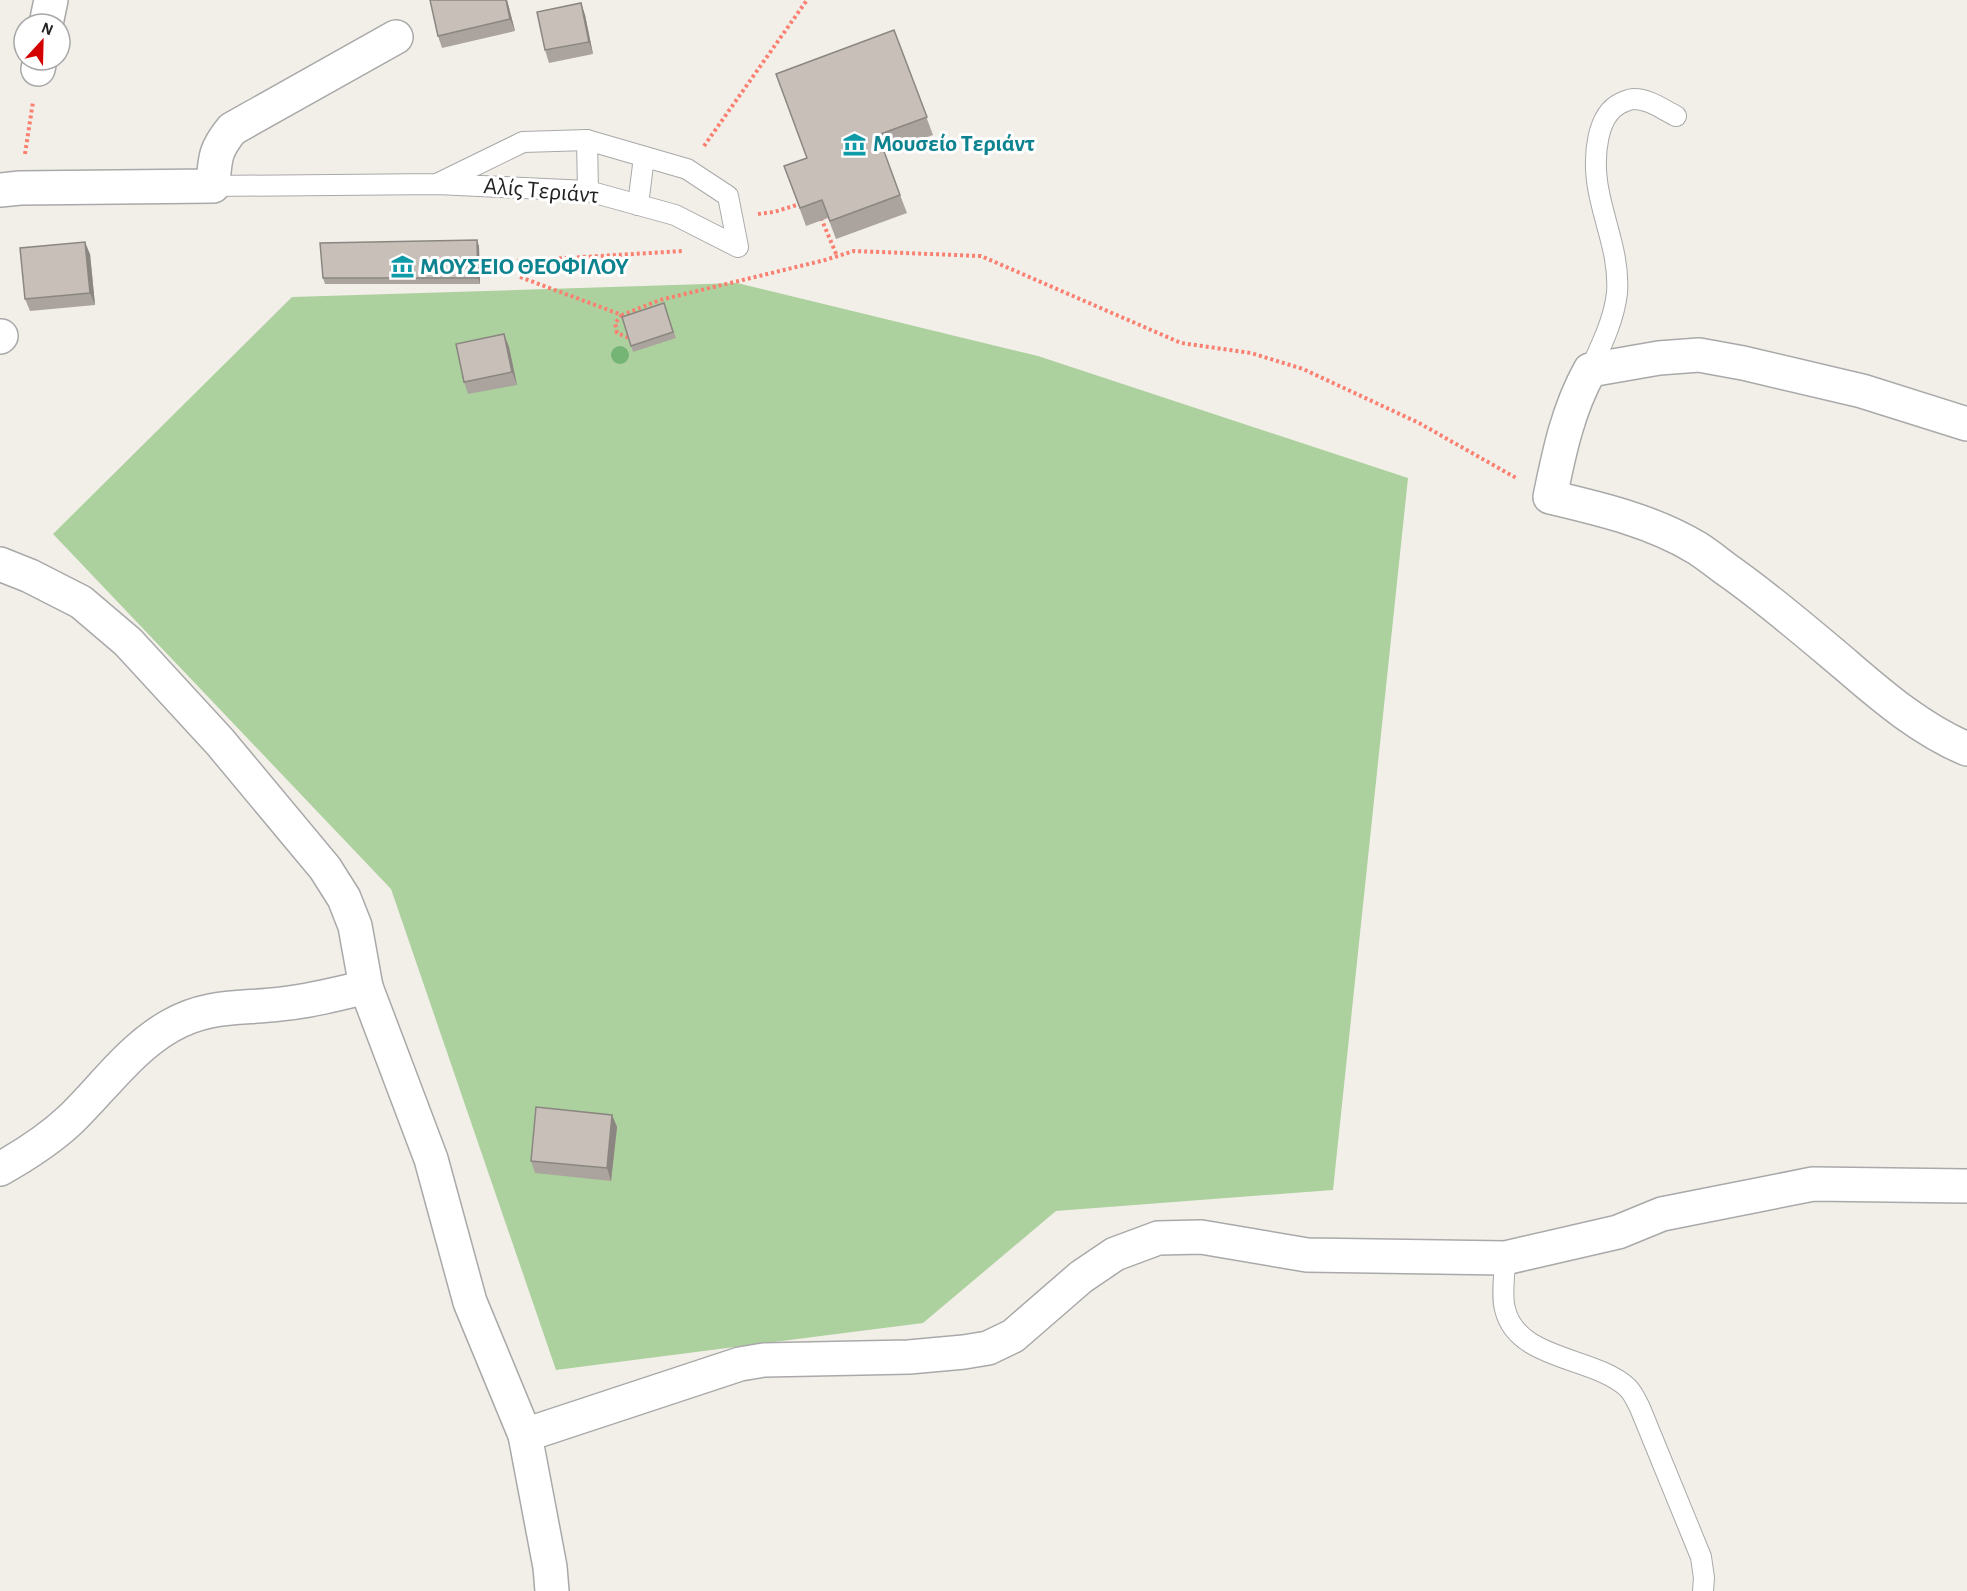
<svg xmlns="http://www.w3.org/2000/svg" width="1967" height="1591" font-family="'Alegreya Sans',sans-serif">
<rect width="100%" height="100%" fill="#f2efe9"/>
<!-- forest -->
<polygon fill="#add19e" points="737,283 1038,356 1408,478 1333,1190 1056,1211 923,1323 556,1370 391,889 53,534 292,297"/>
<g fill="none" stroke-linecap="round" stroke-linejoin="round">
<defs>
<g id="lane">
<polyline points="587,140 588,191"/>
<polyline points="213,186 437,184 523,142 587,140 687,169 728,196 738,247 675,215 588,191 437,184"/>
<polyline points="638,205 644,157"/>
<path d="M1590,370C1601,346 1614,320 1617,293C1620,253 1602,219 1597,181C1594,156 1596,115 1621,103C1626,101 1629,99 1634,99C1649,99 1662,109 1676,116"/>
<path d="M1505,1258C1505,1273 1501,1296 1505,1309C1517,1361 1594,1356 1628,1388C1633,1393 1637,1402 1640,1408L1701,1557L1704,1578L1703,1591"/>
</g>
<g id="street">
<polyline points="46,24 51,0"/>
<polyline points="38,69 40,60"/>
<path d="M0,190L20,188L213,186C215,159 214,151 232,129L396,37"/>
<polyline points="0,337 1,336"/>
<path d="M1967,424L1862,391L1743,363L1699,355L1659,358L1590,370C1568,409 1559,453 1550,497C1601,509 1652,521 1697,548C1708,555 1719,564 1730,572C1771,601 1809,634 1847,666C1884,698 1922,730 1967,749"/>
<polyline points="0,564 30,576 81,602 128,642 220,742 325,868 344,898 355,926 366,987 431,1159 470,1302 525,1435 550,1567 552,1591"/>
<path d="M0,1169C25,1155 50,1139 71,1119C103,1088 130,1049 170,1026C208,1004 241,1009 281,1004C310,1001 338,994 366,987"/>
<polyline points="525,1435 740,1364 764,1360 909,1357 964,1352 988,1348 1013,1336 1081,1277 1115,1254 1158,1238 1201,1237 1307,1255 1505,1258 1618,1232 1662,1214 1813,1184 1967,1186"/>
</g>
</defs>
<!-- lane casing -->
<use href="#lane" stroke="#a9a9a9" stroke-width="22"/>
<!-- street casing -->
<use href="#street" stroke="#a9a9a9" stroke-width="36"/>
<!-- path -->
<g stroke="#fa8072" stroke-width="4" stroke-dasharray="3 3" stroke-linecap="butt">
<polyline points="704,146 807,0"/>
<polyline points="25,154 33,102"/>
<polyline points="758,214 774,212 803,203"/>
<polyline points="821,218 837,256"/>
<polyline points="517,261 683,251"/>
<polyline points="520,277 622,315 660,300 825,260 854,251 981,256 1181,343 1251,353 1303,369 1419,423 1518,479"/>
<polyline points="622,315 615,323 617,333 629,338"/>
</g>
<!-- lane -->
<use href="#lane" stroke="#fff" stroke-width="20"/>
<!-- street -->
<use href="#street" stroke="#fff" stroke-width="33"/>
</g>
<!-- trees -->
<circle fill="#74b475" cx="620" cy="355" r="9"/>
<!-- wall -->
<g fill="#aba49e">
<polygon points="507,0 515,31 442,48 438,36"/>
<polygon points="581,3 585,15 593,54 549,63 545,50"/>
<polygon points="894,30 933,135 884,153 907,213 836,239 828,218 806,226 784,166 807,158"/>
<polygon points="479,246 480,284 325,284 323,278"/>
<polygon points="90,254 95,305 30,311 25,299"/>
<polygon points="664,303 676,338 633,352 622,317"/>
<polygon points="504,334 509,347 517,385 468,394 464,382"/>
<polygon points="612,1115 617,1127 611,1181 535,1173 531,1161"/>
</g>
<!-- shaded-wall -->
<g fill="#8b8681">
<polygon points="506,0 507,0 515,31 510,19"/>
<polygon points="581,3 585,15 593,54 589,42"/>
<polygon points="477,240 479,246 480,284 478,278"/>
<polygon points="85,242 90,254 95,305 90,293"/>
<polygon points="504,334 509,347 517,385 512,372"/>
<polygon points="612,1115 617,1127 611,1181 607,1168"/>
</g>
<!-- building -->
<g fill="#c7bfb8" stroke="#8b8681" stroke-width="1.5">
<polygon points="430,0 506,0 510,19 438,36"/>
<polygon points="581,3 589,42 545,50 537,12"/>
<polygon points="894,30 927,117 878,135 900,195 830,221 822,200 800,208 784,166 807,158 776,74"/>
<polygon points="477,240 478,278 323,278 320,243"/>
<polygon points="85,242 90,293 25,299 20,248"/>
<polygon points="664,303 673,332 631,346 622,317"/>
<polygon points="504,334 512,372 464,382 456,344"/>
<polygon points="536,1107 612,1115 607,1168 531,1161"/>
</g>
<!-- icons -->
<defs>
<symbol id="museum-bare" viewBox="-9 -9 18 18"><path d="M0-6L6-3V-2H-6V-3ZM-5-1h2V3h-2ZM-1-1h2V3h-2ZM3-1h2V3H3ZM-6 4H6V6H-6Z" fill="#0f9aa8" stroke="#fff" stroke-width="2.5" paint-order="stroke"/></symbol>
</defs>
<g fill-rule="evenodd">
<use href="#museum-bare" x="838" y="128" width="33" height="33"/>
<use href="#museum-bare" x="386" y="250" width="33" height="33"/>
</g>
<g text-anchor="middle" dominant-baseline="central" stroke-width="6" stroke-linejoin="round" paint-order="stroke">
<!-- culture labels -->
<g font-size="24" font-weight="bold" fill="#0d838f" stroke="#fff" text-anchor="start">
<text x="873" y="144">Μουσείο Τεριάντ</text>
<text x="420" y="267">ΜΟΥΣΕΙΟ ΘΕΟΦΙΛΟΥ</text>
</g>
<!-- street labels -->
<g font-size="24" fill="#222" stroke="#fff">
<text transform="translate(541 191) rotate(5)">Αλίς Τεριάντ</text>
</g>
</g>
<!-- north arrow -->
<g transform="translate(42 42) rotate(22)"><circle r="28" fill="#ffffff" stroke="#a7a7a7" stroke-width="1.5"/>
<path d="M0-4.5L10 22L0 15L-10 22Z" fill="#d40000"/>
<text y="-9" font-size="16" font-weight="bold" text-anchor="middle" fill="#222222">N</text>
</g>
</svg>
